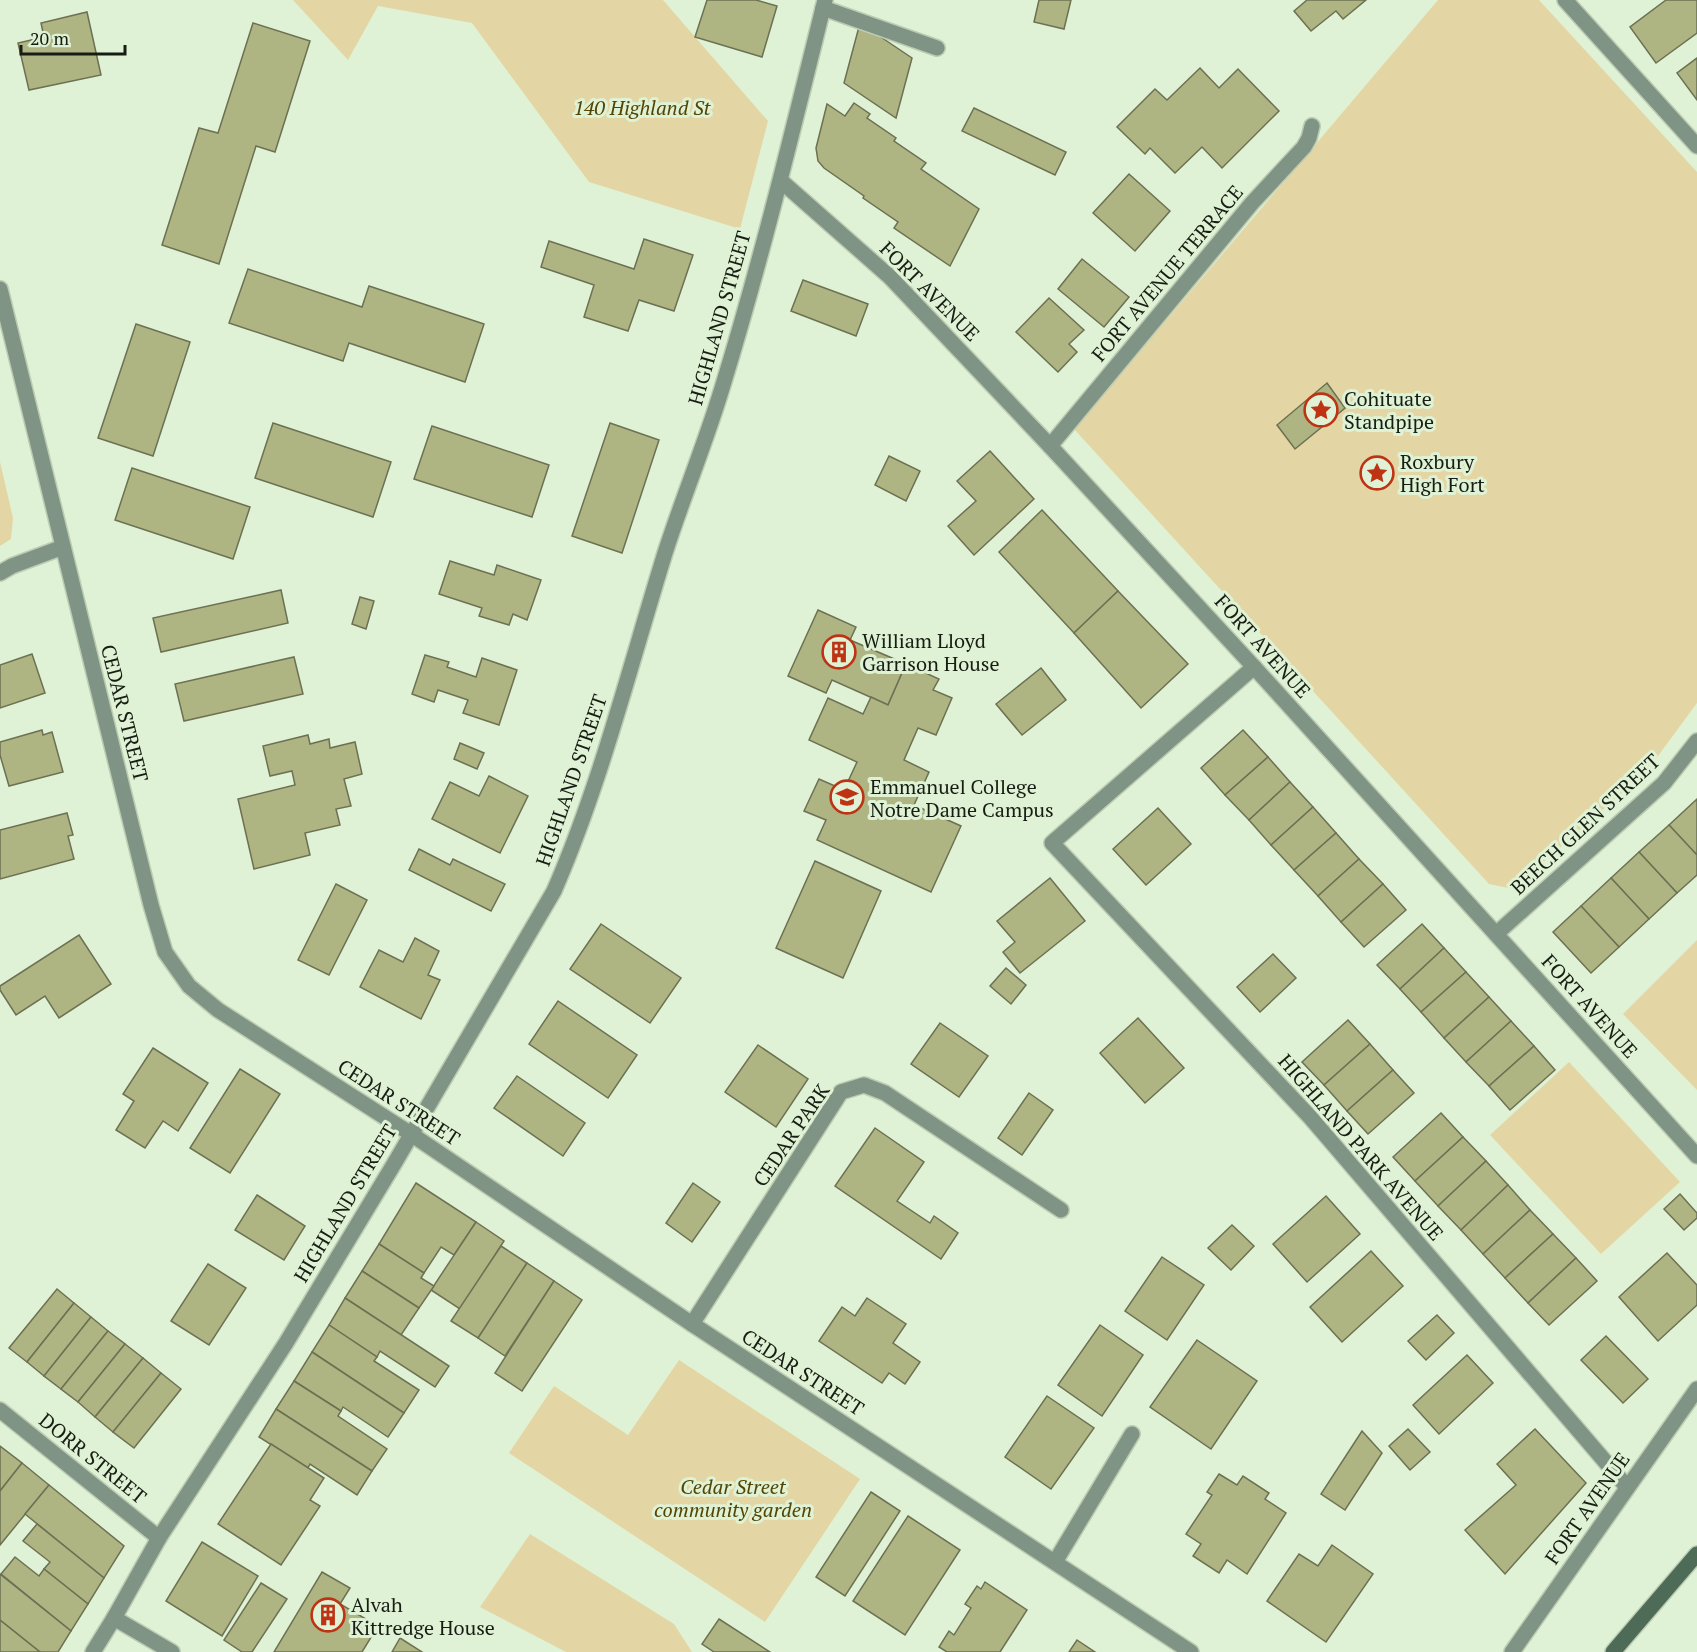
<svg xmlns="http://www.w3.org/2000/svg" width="1697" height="1652" font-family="'PT Serif',serif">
<rect width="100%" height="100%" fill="#dff2d5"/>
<!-- green -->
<g fill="#e4d6a4">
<polygon points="293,0 663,0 768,121 740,229 589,182 472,23 378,6 348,60"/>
<polygon points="1438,0 1539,0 1697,172 1697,703 1658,756 1629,787 1513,889 1489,884 1074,429"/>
<polygon points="0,462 13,518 11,539 0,546"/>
<polygon points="1697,940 1697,1090 1623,1014"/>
<polygon points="1569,1062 1680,1182 1601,1254 1490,1135"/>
<polygon points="679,1360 860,1479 765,1622 509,1453 554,1386 628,1435"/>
<polygon points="530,1534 674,1624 692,1652 566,1652 480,1607"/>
</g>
<!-- building -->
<g fill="#aeb482" stroke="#6d7153" stroke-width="1.5">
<polygon points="707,0 756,0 777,6 762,57 695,37"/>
<polygon points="1039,0 1071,0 1064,29 1034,22"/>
<polygon points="1307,0 1366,0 1343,19 1336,11 1311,31 1294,11"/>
<polygon points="1666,0 1697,0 1697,33 1656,63 1630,27"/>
<polygon points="87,12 101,75 29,90 18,43 44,37 41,23"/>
<polygon points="253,23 310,41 275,152 256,146 219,264 162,245 199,128 218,133"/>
<polygon points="860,23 912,58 896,118 844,83"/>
<polygon points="1697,58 1697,100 1677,73"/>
<polygon points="1200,68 1219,88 1238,69 1279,111 1222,168 1202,147 1175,173 1150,148 1145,154 1117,127 1155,89 1167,100"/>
<polygon points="854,103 870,114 867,118 896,138 894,141 926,163 921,169 979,209 950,266 894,228 898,222 863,198 864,196 824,168 818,161 816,148 827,104 845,116"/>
<polygon points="974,108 1066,152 1055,175 962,131"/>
<polygon points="1129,174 1170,211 1135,251 1093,213"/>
<polygon points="644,239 693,255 674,311 639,300 628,331 584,317 594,285 541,267 549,241 634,269"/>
<polygon points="1082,259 1129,297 1104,327 1058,289"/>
<polygon points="248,269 362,307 369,286 484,324 465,382 349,343 343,361 229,323"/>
<polygon points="803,280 868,304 856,336 791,311"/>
<polygon points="1049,298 1084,330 1069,344 1077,352 1058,372 1016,332"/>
<polygon points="136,324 190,342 153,456 98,438"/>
<polygon points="1327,383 1345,408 1295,449 1277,425"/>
<polygon points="273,423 391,462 373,517 255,478"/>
<polygon points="610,423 659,440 622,553 572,536"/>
<polygon points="432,426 549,465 532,517 414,479"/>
<polygon points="990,451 1034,499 974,555 948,526 976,501 957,481"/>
<polygon points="889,456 920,471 906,501 875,485"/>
<polygon points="132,468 250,507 233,559 115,520"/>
<polygon points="1042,510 1118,591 1074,633 999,552"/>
<polygon points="450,561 494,575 497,565 541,580 527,620 513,614 509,625 479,616 482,608 439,594"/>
<polygon points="281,590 288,623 161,652 153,618"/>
<polygon points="1118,591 1188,664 1141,708 1074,633"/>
<polygon points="360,597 374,601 366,629 352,624"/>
<polygon points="818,610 856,627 850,640 906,664 888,705 832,680 826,693 788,676"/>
<polygon points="32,654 45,693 0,708 0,665"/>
<polygon points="425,655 449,662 447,667 476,677 482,658 517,670 499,725 463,713 468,700 438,690 434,702 412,694"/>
<polygon points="294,657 303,694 184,721 175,684"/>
<polygon points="906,664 939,679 933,690 952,698 936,735 918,728 904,760 929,772 914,805 961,826 931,892 817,840 826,820 804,811 819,779 844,790 857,762 809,740 828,698 863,714 871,697 888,705"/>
<polygon points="1041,668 1066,700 1022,735 996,704"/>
<polygon points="42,730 43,735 52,732 63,772 9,786 0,755 0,742"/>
<polygon points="1243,730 1268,757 1225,795 1201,768"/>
<polygon points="308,735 310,744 329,739 330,748 355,742 362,774 344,779 351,806 336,809 340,825 305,833 310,855 254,869 238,799 295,785 292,771 270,776 263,746"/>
<polygon points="460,743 484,753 477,769 454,759"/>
<polygon points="1268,757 1290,782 1249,820 1225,795"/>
<polygon points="489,776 528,796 500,853 432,819 450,782 479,796"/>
<polygon points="1290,782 1313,807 1271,845 1249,820"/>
<polygon points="1697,799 1697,855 1669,825"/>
<polygon points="1313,807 1336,833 1294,870 1271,845"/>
<polygon points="1158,808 1191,844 1146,885 1113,849"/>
<polygon points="67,813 73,835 68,836 74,859 0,879 0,830"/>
<polygon points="1669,825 1697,855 1697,875 1677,893 1639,852"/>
<polygon points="1336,833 1359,859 1318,896 1294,870"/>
<polygon points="419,849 450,865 453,859 505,884 491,911 409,870"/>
<polygon points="1639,852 1677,893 1649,919 1611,878"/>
<polygon points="1359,859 1383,884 1341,922 1318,896"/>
<polygon points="815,861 881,891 843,978 776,948"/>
<polygon points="1050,878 1085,921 1020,973 1003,952 1015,942 997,921"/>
<polygon points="1611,878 1649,919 1619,947 1581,906"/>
<polygon points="336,884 367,900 329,975 298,960"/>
<polygon points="1383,884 1406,910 1364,947 1341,922"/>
<polygon points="1581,906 1619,947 1591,973 1553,932"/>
<polygon points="601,924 681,978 650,1023 570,969"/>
<polygon points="1422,924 1444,948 1400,989 1377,965"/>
<polygon points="79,935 111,984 59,1018 45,996 16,1015 0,990 0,986"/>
<polygon points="415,938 439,951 428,975 440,980 421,1019 360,987 379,950 403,962"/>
<polygon points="1444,948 1466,972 1421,1012 1400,989"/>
<polygon points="1273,954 1296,978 1260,1012 1237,987"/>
<polygon points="1006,968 1026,985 1011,1004 990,986"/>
<polygon points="1466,972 1489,997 1444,1038 1421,1012"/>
<polygon points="1489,997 1511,1021 1466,1062 1444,1038"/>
<polygon points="558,1001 637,1055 608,1098 529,1044"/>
<polygon points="1138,1018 1184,1068 1145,1103 1100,1053"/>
<polygon points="1348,1020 1370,1044 1324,1085 1302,1062"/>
<polygon points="1511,1021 1534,1046 1489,1086 1466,1062"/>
<polygon points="940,1023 988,1056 959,1097 911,1064"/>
<polygon points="1370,1044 1393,1070 1347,1111 1324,1085"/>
<polygon points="758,1045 808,1079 776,1127 725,1092"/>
<polygon points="1534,1046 1555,1070 1510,1110 1489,1086"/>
<polygon points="153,1048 208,1083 178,1131 163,1121 145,1148 116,1130 134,1101 123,1094"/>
<polygon points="240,1069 280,1094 230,1173 190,1148"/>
<polygon points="1393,1070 1414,1093 1368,1134 1347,1111"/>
<polygon points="517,1076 585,1123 563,1156 494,1108"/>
<polygon points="1029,1093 1053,1110 1022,1155 998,1138"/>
<polygon points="1441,1113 1463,1137 1415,1181 1393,1157"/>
<polygon points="875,1128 924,1162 897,1201 930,1223 934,1216 958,1233 941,1259 835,1186"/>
<polygon points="1463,1137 1486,1161 1438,1206 1415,1181"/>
<polygon points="1486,1161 1508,1185 1461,1230 1438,1206"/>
<polygon points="416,1183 476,1222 454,1255 441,1247 424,1273 379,1244"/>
<polygon points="693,1183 720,1202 692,1242 666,1223"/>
<polygon points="1508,1185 1530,1210 1483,1254 1461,1230"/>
<polygon points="1680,1194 1697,1213 1697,1218 1684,1230 1664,1209"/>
<polygon points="257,1195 305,1226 284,1260 235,1230"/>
<polygon points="1326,1196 1360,1234 1307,1282 1273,1244"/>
<polygon points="1530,1210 1553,1234 1505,1278 1483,1254"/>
<polygon points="476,1222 504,1241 460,1309 431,1290"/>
<polygon points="1232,1225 1254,1246 1231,1270 1208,1248"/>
<polygon points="1553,1234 1576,1258 1528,1303 1505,1278"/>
<polygon points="379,1244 424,1273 421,1278 434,1286 419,1308 362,1271"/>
<polygon points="501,1246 527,1263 478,1338 451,1321"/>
<polygon points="1371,1251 1403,1286 1342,1342 1310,1307"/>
<polygon points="1667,1253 1697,1285 1697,1305 1658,1341 1619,1297"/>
<polygon points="1162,1257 1204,1285 1167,1340 1125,1311"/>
<polygon points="1576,1258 1597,1281 1549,1325 1528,1303"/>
<polygon points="527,1263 554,1281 505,1356 478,1338"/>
<polygon points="208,1264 246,1288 209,1345 171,1321"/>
<polygon points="362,1271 419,1308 401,1335 345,1298"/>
<polygon points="554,1281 582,1300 522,1391 495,1373"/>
<polygon points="57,1289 74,1303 27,1362 9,1348"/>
<polygon points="345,1298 449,1366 435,1387 380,1351 377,1357 329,1325"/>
<polygon points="867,1298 906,1324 893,1343 920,1362 905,1384 889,1373 882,1383 819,1341 842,1307 855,1316"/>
<polygon points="74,1303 91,1317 44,1376 27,1362"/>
<polygon points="1437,1315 1454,1333 1426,1360 1408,1341"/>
<polygon points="91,1317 108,1331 61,1389 44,1376"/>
<polygon points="329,1325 377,1357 374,1361 419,1390 404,1413 312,1352"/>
<polygon points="1100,1325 1143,1355 1102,1416 1058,1385"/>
<polygon points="108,1331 125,1344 78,1402 61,1389"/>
<polygon points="1606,1336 1648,1379 1623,1403 1581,1360"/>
<polygon points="1197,1340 1257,1381 1211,1449 1150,1407"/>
<polygon points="125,1344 143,1358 95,1417 78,1402"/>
<polygon points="312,1352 404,1413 388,1437 343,1407 341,1411 294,1381"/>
<polygon points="1467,1355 1493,1383 1439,1434 1413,1405"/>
<polygon points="143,1358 161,1373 113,1432 95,1417"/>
<polygon points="161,1373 181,1389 134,1448 113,1432"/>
<polygon points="294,1381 341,1411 338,1416 387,1449 372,1471 276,1409"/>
<polygon points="1047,1396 1094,1428 1051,1489 1005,1457"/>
<polygon points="276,1409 372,1471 357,1495 310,1464 308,1468 259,1437"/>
<polygon points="1408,1429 1430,1452 1410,1470 1389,1446"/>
<polygon points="1535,1429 1586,1483 1505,1574 1465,1530 1516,1485 1497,1464"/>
<polygon points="1362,1431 1382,1453 1345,1510 1321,1494"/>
<polygon points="271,1444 324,1478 310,1500 320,1506 281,1565 218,1524"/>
<polygon points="0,1446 22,1463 0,1491"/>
<polygon points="22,1463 49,1485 0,1545 0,1491"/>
<polygon points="1219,1474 1237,1485 1243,1476 1269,1493 1265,1499 1286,1513 1247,1574 1227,1560 1219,1573 1193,1556 1201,1544 1186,1534 1212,1495 1207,1492"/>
<polygon points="49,1485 124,1546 104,1578 25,1514"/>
<polygon points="871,1492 900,1511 845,1596 816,1577"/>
<polygon points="908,1516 960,1550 905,1635 853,1601"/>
<polygon points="37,1524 104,1578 88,1604 44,1569 50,1562 23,1541"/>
<polygon points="202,1542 258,1576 222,1636 166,1601"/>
<polygon points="1332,1545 1373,1574 1326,1642 1267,1601 1299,1554 1318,1566"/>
<polygon points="15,1557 39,1576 44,1569 88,1604 71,1631 1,1574"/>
<polygon points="322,1572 350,1588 340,1604 378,1626 362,1652 274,1652"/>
<polygon points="0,1574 71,1631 58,1652 40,1652 0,1620"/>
<polygon points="985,1582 1027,1610 1000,1652 947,1652 939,1647 949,1631 954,1635 971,1608 965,1604 977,1586 981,1589"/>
<polygon points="261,1583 287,1599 252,1652 242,1652 224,1640"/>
<polygon points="719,1619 770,1652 714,1652 702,1644"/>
<polygon points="0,1620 40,1652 0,1652"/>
<polygon points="400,1638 422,1652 392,1652"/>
<polygon points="1077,1640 1095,1652 1069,1652"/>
</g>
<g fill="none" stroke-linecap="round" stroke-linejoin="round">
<defs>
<g id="minor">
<polyline points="1565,0 1697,146"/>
<polyline points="823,8 937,48"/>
<polyline points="781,181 890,277 1050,446 1254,667 1697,1156"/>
<polyline points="0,289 151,905 165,952 189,986 218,1010 411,1134 692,1324 1191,1652"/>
<polyline points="1050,446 1252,203 1304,147 1309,138 1312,126"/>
<polyline points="0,573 12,566 63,547"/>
<polyline points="1254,667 1052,843 1310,1117 1627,1487"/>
<polyline points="1496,934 1664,783 1697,741"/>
<polyline points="692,1324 841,1092 864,1085 885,1093 1061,1210"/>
<polyline points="0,1410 159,1538"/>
<polyline points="1055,1562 1132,1434"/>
<polyline points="114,1618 172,1652"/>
<path d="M93,1652L114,1618L159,1538L286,1343L394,1164L554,891C601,783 630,666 665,553C683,497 706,442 723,385C762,258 793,129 825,0"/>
<polyline points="1512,1652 1697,1389"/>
</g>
<polyline id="secondary" points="1613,1652 1697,1554"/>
</defs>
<!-- minor casing -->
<use href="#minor" stroke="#bbccb2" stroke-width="18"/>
<!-- secondary casing -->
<use href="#secondary" stroke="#bbccb2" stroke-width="18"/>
<!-- minor -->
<use href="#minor" stroke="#809486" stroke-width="15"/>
<!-- secondary -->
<use href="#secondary" stroke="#4e6b57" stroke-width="15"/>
</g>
<!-- icons -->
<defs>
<symbol id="sight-ring" viewBox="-11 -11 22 22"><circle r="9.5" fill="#dff2d5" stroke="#bd3314" stroke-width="1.5"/><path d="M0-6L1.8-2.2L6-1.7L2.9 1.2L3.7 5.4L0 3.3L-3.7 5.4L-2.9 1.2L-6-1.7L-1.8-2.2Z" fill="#bd3314"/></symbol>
<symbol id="building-ring" viewBox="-11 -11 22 22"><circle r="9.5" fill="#dff2d5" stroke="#bd3314" stroke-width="1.5"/><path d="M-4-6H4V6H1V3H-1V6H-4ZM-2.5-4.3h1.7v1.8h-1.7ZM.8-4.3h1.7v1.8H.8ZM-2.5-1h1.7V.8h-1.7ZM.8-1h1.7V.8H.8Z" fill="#bd3314"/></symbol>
<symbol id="university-ring" viewBox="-11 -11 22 22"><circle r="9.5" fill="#dff2d5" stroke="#bd3314" stroke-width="1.5"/><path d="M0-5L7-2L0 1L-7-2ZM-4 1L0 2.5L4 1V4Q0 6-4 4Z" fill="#bd3314"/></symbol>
</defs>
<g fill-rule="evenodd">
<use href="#sight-ring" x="1302" y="391" width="38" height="38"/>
<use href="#sight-ring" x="1358" y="454" width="38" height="38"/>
<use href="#building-ring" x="820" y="633" width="38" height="38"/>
<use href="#university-ring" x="828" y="778" width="38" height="38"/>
<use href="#building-ring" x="309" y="1596" width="38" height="38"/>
</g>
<g text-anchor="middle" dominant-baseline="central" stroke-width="6" stroke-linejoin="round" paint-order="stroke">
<!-- park labels -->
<g font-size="20" font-style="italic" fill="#544403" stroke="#dff2d5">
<text x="642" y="107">140 Highland St</text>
<text x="733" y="1486">Cedar Street<tspan x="733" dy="23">community garden</tspan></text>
</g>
<!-- street labels -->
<g font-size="20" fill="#171d13" stroke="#dff2d5">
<text transform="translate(1167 273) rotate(-50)">FORT AVENUE TERRACE</text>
<text transform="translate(930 291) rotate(45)">FORT AVENUE</text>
<text transform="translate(719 318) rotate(-74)">HIGHLAND STREET</text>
<text transform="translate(1263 646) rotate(48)">FORT AVENUE</text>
<text transform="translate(125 713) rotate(76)">CEDAR STREET</text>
<text transform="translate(571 780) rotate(-71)">HIGHLAND STREET</text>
<text transform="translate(1585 824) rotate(-43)">BEECH GLEN STREET</text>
<text transform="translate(1590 1006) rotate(48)">FORT AVENUE</text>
<text transform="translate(399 1102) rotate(33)">CEDAR STREET</text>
<text transform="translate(791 1135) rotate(-56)">CEDAR PARK</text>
<text transform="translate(1361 1147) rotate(49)">HIGHLAND PARK AVENUE</text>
<text transform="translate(345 1203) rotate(-59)">HIGHLAND STREET</text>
<text transform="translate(803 1372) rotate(33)">CEDAR STREET</text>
<text transform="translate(93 1458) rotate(39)">DORR STREET</text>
<text transform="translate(1587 1508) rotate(-55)">FORT AVENUE</text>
</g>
<!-- poi labels -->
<g font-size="20" fill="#171d13" stroke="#dff2d5" text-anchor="start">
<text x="1344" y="398">Cohituate<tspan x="1344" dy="23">Standpipe</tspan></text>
<text x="1400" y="461">Roxbury<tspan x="1400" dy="23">High Fort</tspan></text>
<text x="862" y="640">William Lloyd<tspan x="862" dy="23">Garrison House</tspan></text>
<text x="870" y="786">Emmanuel College<tspan x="870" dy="23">Notre Dame Campus</tspan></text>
<text x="351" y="1604">Alvah<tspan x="351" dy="23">Kittredge House</tspan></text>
</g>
</g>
<!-- scale -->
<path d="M21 45v9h104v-9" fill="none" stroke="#171d13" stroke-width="3"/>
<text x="30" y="45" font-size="18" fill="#171d13" stroke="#dff2d5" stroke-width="4.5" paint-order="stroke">20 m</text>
</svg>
